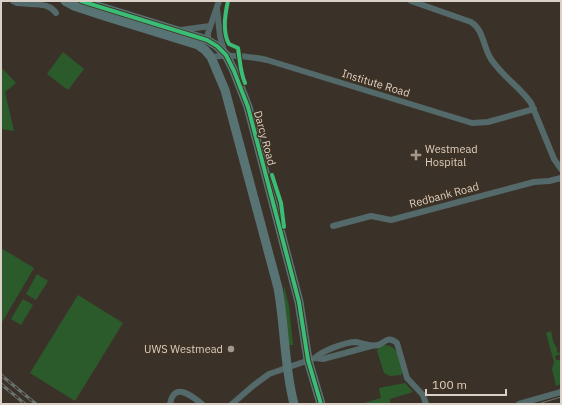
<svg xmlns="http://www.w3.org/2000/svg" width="562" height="405" font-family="'IBM Plex Sans',sans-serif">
<rect width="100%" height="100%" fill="#3a3229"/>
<!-- green -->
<g fill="#2b5b2b">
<polygon points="63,52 84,69 68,90 47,74"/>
<polygon points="1,67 16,83 5,92 14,131 1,129"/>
<polygon points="1,248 34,268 1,324"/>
<polygon points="37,274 48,281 36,300 26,294"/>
<polygon points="284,286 289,307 293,345 287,345 283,298"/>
<polygon points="78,295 123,323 75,401 30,373"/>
<polygon points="23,299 33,305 21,325 11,319"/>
<polygon points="551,331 553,341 557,349 557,353 561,352 561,354 555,356 556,360 561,360 561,384 556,386 552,369 554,362 546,333"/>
<path d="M382,345C399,344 399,359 403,372L401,375L390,376L384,373L377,351L379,347Z"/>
<polygon points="405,383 413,392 390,399 390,404 361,404 381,398 379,388"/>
</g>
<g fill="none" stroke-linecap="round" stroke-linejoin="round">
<!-- street -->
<g stroke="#54696a" stroke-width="6">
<polyline points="13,1 17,3 31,4 32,1"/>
<path d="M411,1L471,22C484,30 483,47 491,59C502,76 520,87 531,103L554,159L561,169"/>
<path d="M31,4C41,5 50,4 56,13"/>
<polyline points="217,9 220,36 224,51"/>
<polyline points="181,30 210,26"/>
<polyline points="208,42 208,33 219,1"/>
<path d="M210,53L211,57C231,54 248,56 267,60L472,123L488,122L534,109"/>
<polyline points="333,226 371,216 391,220 534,182 549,181 561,178"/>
<polyline points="315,358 323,359 371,346"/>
<path d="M170,404C174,381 192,396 202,404"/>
<path d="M232,404L254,385L269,374L315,358C322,351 345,342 356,342C362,343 371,347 378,345C385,343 387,335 397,343L407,378L423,395L426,404"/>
<polyline points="519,404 561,392"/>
</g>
<!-- secondary -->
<g stroke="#577374" stroke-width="9">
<path d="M65,1L74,6L101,15L198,45L205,50L211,57L225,90L278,288C285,326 284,366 294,404"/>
<polyline points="81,1 207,40 217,46 226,55 234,71 248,107 299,302 308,360 321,404"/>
</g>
<!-- tram -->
<polyline stroke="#6a7270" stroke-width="1" points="538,404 561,397"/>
<defs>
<g id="rail">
<polyline points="1,375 36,404"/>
<polyline points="1,384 25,404"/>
</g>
</defs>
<!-- rail casing -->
<use href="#rail" stroke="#6a7270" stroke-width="3"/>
<!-- rail -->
<use href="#rail" stroke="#403223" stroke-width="1.5" stroke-dasharray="4.5" stroke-linecap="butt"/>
<defs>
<g id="cycleway">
<polyline points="81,1 207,40 217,46 226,55 234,71 248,107 299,302 308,360 321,404"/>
<path d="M228,1C225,14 222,32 229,44L238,48C240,60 240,72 245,83"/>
<polyline points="272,175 281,203 284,227"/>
</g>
</defs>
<!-- cycleway casing -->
<use href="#cycleway" stroke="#403223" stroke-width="6"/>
<!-- cycleway -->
<use href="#cycleway" stroke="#3abd76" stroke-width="4"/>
</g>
<!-- markers -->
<g fill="#a19990" stroke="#403223" stroke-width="1.5">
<path d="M414 149h4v4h4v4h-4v4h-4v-4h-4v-4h4z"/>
<circle cx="231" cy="349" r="4"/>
</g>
<g text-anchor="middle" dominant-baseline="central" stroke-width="3" stroke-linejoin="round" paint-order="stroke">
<!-- street labels -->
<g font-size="11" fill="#d9d0c7" stroke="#403223">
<text transform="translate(376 83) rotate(17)">Institute Road</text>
<text transform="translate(265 138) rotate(75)">Darcy Road</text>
<text transform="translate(444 195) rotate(-15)">Redbank Road</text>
</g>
<!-- poi labels -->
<g font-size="11" fill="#d9d0c7" stroke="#403223" text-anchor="start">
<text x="425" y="149">Westmead<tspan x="425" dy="13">Hospital</tspan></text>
<text x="223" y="349" text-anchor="end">UWS Westmead</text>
</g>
</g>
<!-- border -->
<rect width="562" height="405" fill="none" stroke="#d9d0c7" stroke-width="4"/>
<!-- scale -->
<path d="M426 389v6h80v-6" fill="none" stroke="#d9d0c7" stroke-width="2"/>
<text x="432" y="389" font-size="12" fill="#d9d0c7" stroke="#403223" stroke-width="3" paint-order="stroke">100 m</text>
</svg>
